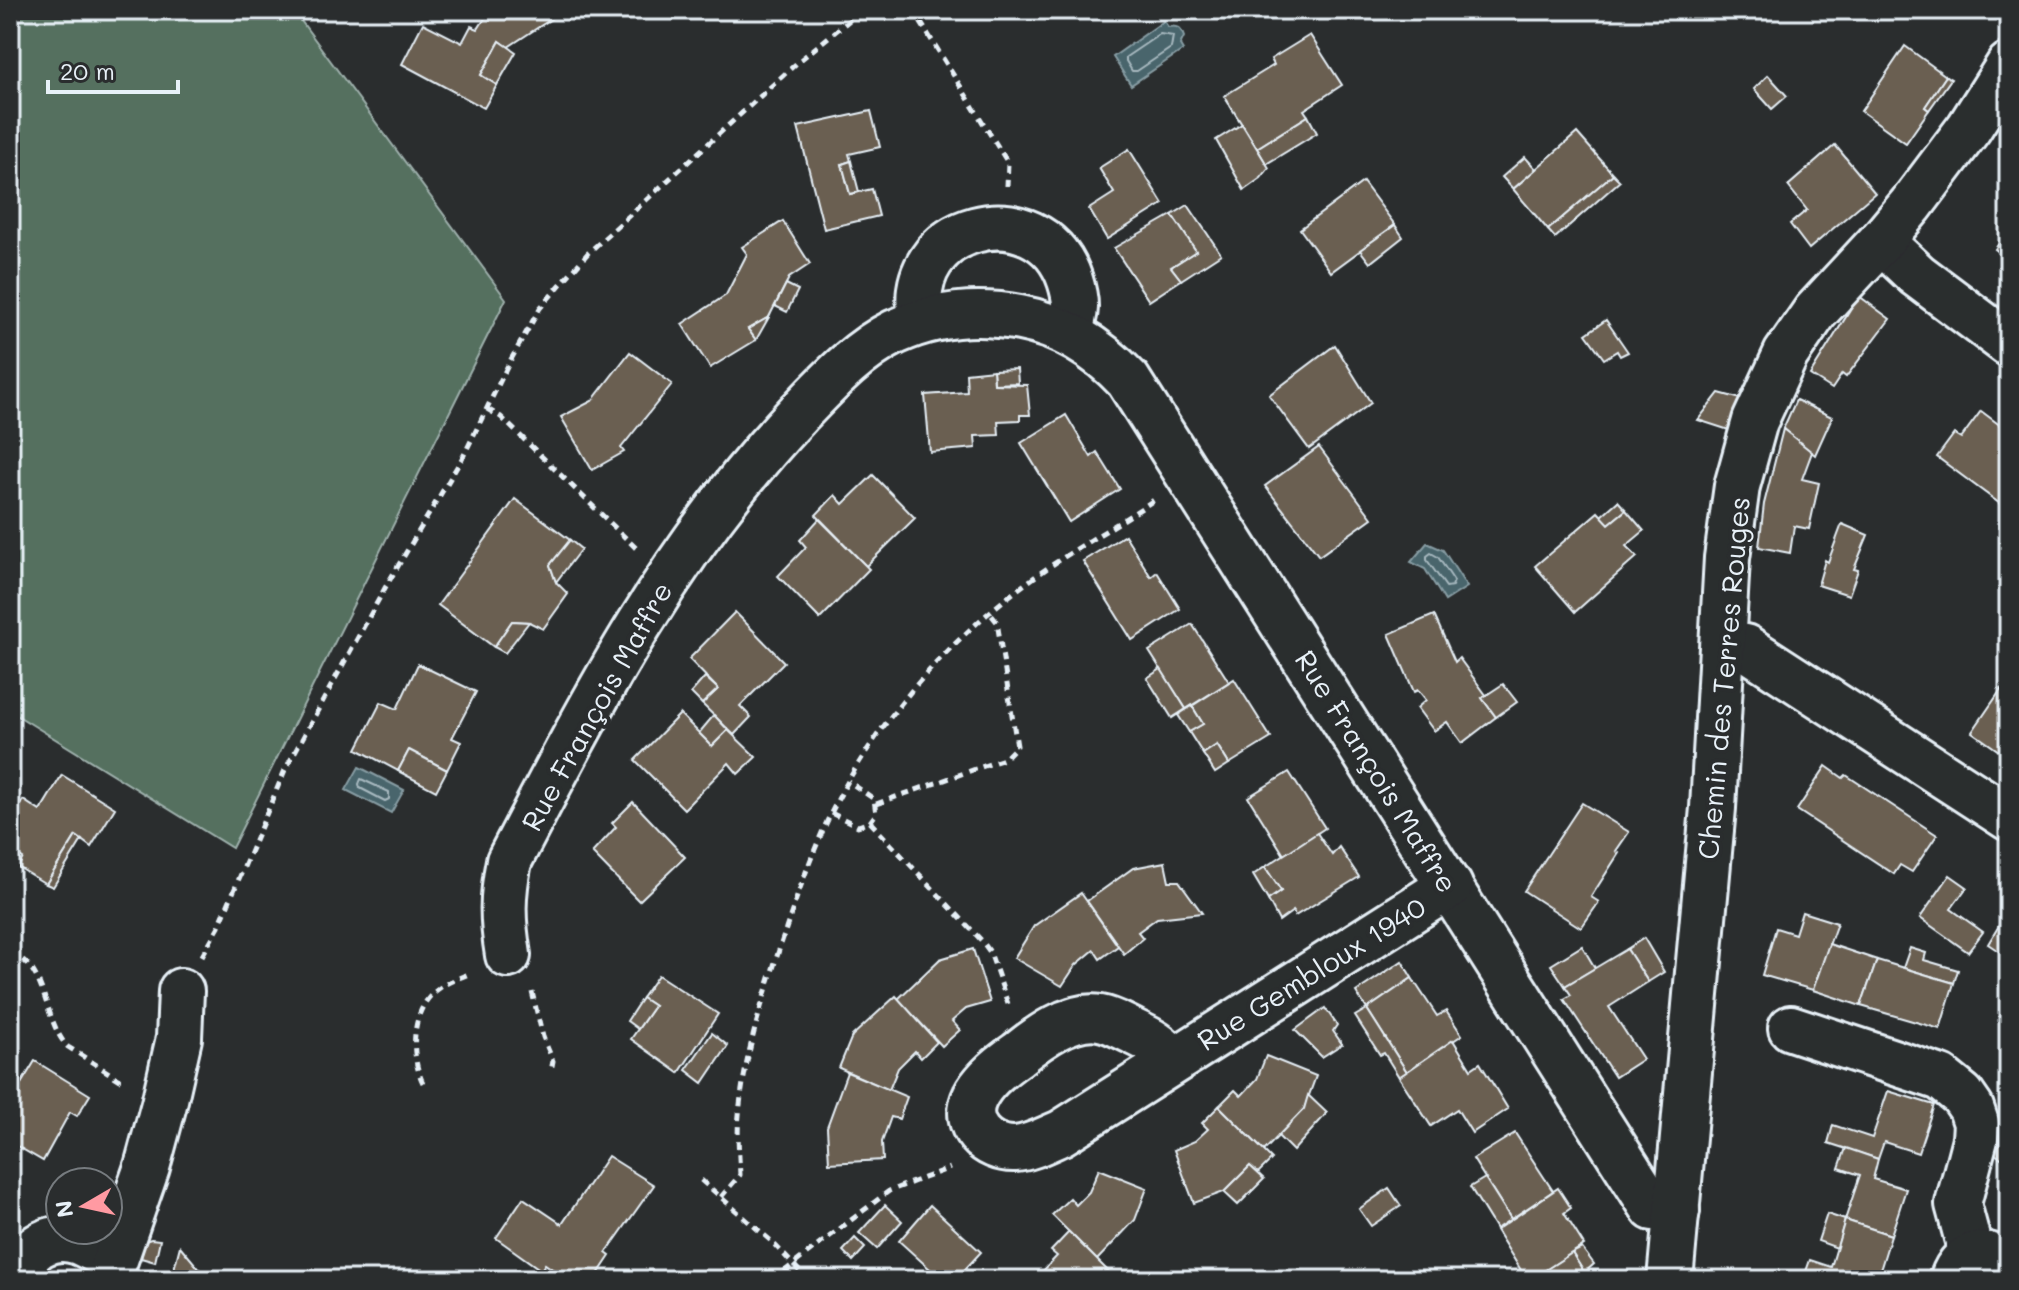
<svg xmlns="http://www.w3.org/2000/svg" width="2019" height="1290" font-family="Mali,sans-serif">
<rect width="100%" height="100%" fill="#2a2d2e"/>
<filter id="ink" filterUnits="userSpaceOnUse"><feTurbulence type="fractalNoise" baseFrequency=".0125" numOctaves="2"/><feDisplacementMap in="SourceGraphic" scale="16" xChannelSelector="R" yChannelSelector="G"/><feConvolveMatrix kernelMatrix="1 2 1 2 8 2 1 2 1" color-interpolation-filters="sRGB"/></filter>
<g filter="url(#ink)">
<!-- green -->
<polygon fill="#54705f" stroke="#9eb0ac" stroke-width="2" points="10,10 293,10 506,299 232,848 10,711"/>
<!-- water -->
<g fill="#48656c" stroke="#889da4" stroke-width="2">
<path d="M1164,21L1168,27C1177,25 1181,28 1184,37L1180,45L1183,50L1131,85L1113,57Z"/>
<polygon points="1427,543 1443,550 1467,587 1445,601 1425,569 1411,562"/>
<polygon points="359,767 404,790 391,813 346,790"/>
</g>
<g fill="none" stroke-linecap="round" stroke-linejoin="round">
<!-- shore -->
<g stroke="#a8b9c0" stroke-width="2">
<polygon points="1160,34 1173,36 1171,48 1137,71 1132,71 1126,61 1126,57"/>
<polygon points="1431,553 1438,557 1454,581 1452,586 1446,587 1427,560 1427,556"/>
<polygon points="361,779 389,792 389,799 385,801 360,788 359,784"/>
</g>
</g>
<!-- building -->
<g fill="#6a5e51" stroke="#e8f1f8" stroke-width="2">
<polygon points="484,10 545,10 551,19 508,47 500,41 481,75 497,85 484,108 402,64 423,23 462,43 471,26 478,29 487,15"/>
<polygon points="1310,35 1342,85 1304,110 1308,116 1257,148 1224,96 1274,65 1271,59"/>
<polygon points="500,41 516,52 497,85 481,75"/>
<polygon points="1905,46 1946,76 1925,107 1929,110 1906,143 1861,111"/>
<polygon points="1768,75 1787,96 1772,109 1754,89"/>
<polygon points="1946,76 1951,79 1929,110 1925,107"/>
<polygon points="871,111 880,147 849,154 851,161 842,164 850,194 872,189 879,216 824,229 798,127"/>
<polygon points="1308,116 1317,133 1266,164 1257,148"/>
<polygon points="1242,124 1269,168 1261,178 1244,190 1216,140"/>
<polygon points="1577,133 1613,174 1548,230 1513,189"/>
<polygon points="1835,145 1875,193 1809,249 1790,224 1807,210 1788,186"/>
<polygon points="1129,149 1163,204 1107,239 1089,209 1114,193 1099,168"/>
<polygon points="1525,157 1536,169 1513,189 1502,177"/>
<polygon points="851,161 859,192 850,194 842,164"/>
<polygon points="1613,174 1620,181 1555,238 1548,230"/>
<polygon points="1363,182 1395,225 1331,272 1300,229"/>
<polygon points="1188,205 1221,254 1181,280 1171,267 1196,251 1172,215"/>
<polygon points="1172,215 1196,251 1171,267 1181,280 1149,301 1114,248"/>
<polygon points="783,221 810,264 789,278 769,317 748,329 756,340 710,368 682,324 726,295 747,254 742,247"/>
<polygon points="1395,225 1403,237 1370,263 1360,250"/>
<polygon points="2009,229 2009,260 1995,249"/>
<polygon points="786,284 798,290 787,312 775,306"/>
<polygon points="1859,296 1890,319 1846,377 1842,374 1832,389 1810,375"/>
<polygon points="769,317 756,340 748,329"/>
<polygon points="1606,320 1628,352 1620,356 1617,351 1604,359 1586,334"/>
<polygon points="1335,345 1371,403 1309,449 1269,395"/>
<polygon points="630,352 672,384 621,448 624,452 592,470 561,417 592,401"/>
<polygon points="1017,369 1018,383 994,384 993,370"/>
<polygon points="993,370 994,384 1027,385 1030,415 1020,415 1020,420 998,421 999,435 975,436 976,448 930,452 925,395 967,392 966,373"/>
<polygon points="1719,393 1741,399 1732,431 1698,420"/>
<polygon points="1796,400 1832,417 1815,455 1783,429"/>
<polygon points="1981,411 2009,432 2007,509 1937,457 1954,434 1961,438"/>
<polygon points="1066,415 1091,457 1097,452 1120,489 1069,522 1021,443"/>
<polygon points="1783,429 1812,452 1802,479 1819,483 1809,529 1794,526 1790,553 1759,547 1764,504"/>
<polygon points="1319,447 1372,518 1319,556 1265,486"/>
<polygon points="873,475 915,518 866,566 816,515 835,495 843,504"/>
<polygon points="515,499 570,540 550,565 556,582 568,594 543,629 529,622 512,621 494,647 438,605"/>
<polygon points="1618,501 1626,510 1609,524 1601,516"/>
<polygon points="1626,510 1644,531 1626,546 1637,557 1575,612 1535,566 1598,512 1609,524"/>
<polygon points="819,519 869,569 820,619 778,576 806,547 800,540"/>
<polygon points="1842,524 1868,535 1854,569 1858,570 1849,595 1818,585 1825,560 1828,562"/>
<polygon points="1125,535 1151,577 1157,572 1180,609 1132,640 1083,561"/>
<polygon points="570,540 581,549 556,582 550,565"/>
<polygon points="735,612 784,662 740,706 751,717 734,735 702,704 718,689 689,659"/>
<polygon points="1434,615 1455,662 1459,658 1486,695 1482,698 1496,717 1462,743 1447,722 1434,731 1417,708 1426,700 1418,690 1414,692 1389,634"/>
<polygon points="512,621 529,622 505,653 494,647"/>
<polygon points="1192,624 1229,682 1186,709 1149,651"/>
<polygon points="418,664 476,692 452,738 461,742 447,770 409,750 398,771 357,749 381,702 397,709"/>
<polygon points="1161,669 1186,709 1172,718 1147,678"/>
<polygon points="705,677 718,689 702,704 691,693"/>
<polygon points="2009,678 2009,758 1972,732"/>
<polygon points="1234,679 1271,738 1229,764 1217,745 1203,754 1189,732 1203,724 1192,706"/>
<polygon points="1503,684 1517,702 1496,717 1482,698"/>
<polygon points="1192,706 1203,724 1189,732 1178,715"/>
<polygon points="680,714 712,746 728,730 756,757 738,774 729,763 684,809 635,760"/>
<polygon points="714,715 728,730 712,746 699,733"/>
<polygon points="1217,745 1229,764 1215,773 1203,754"/>
<polygon points="409,750 447,770 436,791 398,771"/>
<polygon points="1826,766 1843,778 1846,775 1937,835 1912,872 1900,865 1894,874 1797,810"/>
<polygon points="1289,772 1325,828 1284,855 1248,797"/>
<polygon points="62,775 115,808 91,847 76,836 46,884 18,867 23,858 10,850 10,820 23,800 40,811"/>
<polygon points="633,802 685,857 639,901 592,853 616,827 612,823"/>
<polygon points="1582,803 1629,832 1616,851 1619,853 1591,897 1599,902 1581,928 1524,891"/>
<polygon points="1317,833 1332,855 1339,847 1359,877 1295,916 1293,911 1279,921 1268,900 1281,891 1265,867"/>
<polygon points="76,836 82,840 53,887 46,884"/>
<polygon points="1165,862 1169,881 1179,881 1202,913 1157,918 1138,932 1143,938 1124,954 1087,901 1133,868"/>
<polygon points="1265,867 1281,891 1268,900 1253,875"/>
<polygon points="1950,875 1967,887 1951,909 1983,932 1968,952 1920,918"/>
<polygon points="1081,893 1118,946 1100,959 1094,950 1076,965 1062,986 1014,958 1034,926"/>
<polygon points="2009,909 2009,958 1988,944"/>
<polygon points="1802,912 1837,923 1813,990 1762,975 1776,928 1795,934"/>
<polygon points="1644,938 1664,972 1648,982 1627,949"/>
<polygon points="1829,944 1877,960 1861,1006 1813,990"/>
<polygon points="1582,946 1595,968 1565,986 1551,965"/>
<polygon points="1910,948 1926,953 1924,960 1958,970 1954,983 1903,968"/>
<polygon points="973,949 990,1002 966,1009 952,1021 960,1030 942,1046 898,999 940,959"/>
<polygon points="1627,949 1648,982 1609,1007 1643,1059 1615,1077 1564,999 1571,995 1565,986"/>
<polygon points="1877,960 1954,983 1940,1029 1861,1006"/>
<polygon points="1402,961 1412,978 1367,1009 1356,992"/>
<polygon points="658,975 718,1014 679,1073 631,1039 654,1006 642,998"/>
<polygon points="1412,978 1437,1016 1446,1011 1462,1035 1407,1072 1367,1009"/>
<polygon points="896,996 937,1042 921,1058 915,1051 898,1068 889,1090 839,1068 852,1036"/>
<polygon points="642,998 654,1006 638,1029 627,1021"/>
<polygon points="1325,1008 1337,1025 1333,1031 1342,1044 1322,1057 1295,1030"/>
<polygon points="1367,1009 1407,1072 1399,1077 1384,1053 1380,1055 1355,1016"/>
<polygon points="712,1033 728,1046 703,1083 686,1070"/>
<polygon points="1453,1040 1471,1069 1480,1063 1508,1109 1472,1133 1457,1109 1431,1126 1399,1077"/>
<polygon points="1266,1056 1316,1076 1304,1109 1264,1151 1219,1106 1235,1090 1241,1096 1257,1079"/>
<polygon points="35,1061 90,1095 77,1116 70,1112 43,1161 10,1142 10,1102"/>
<polygon points="847,1072 907,1097 899,1119 891,1117 882,1142 883,1160 829,1163 827,1127"/>
<polygon points="1888,1091 1934,1105 1918,1153 1884,1142 1878,1159 1828,1143 1833,1125 1872,1138"/>
<polygon points="1308,1095 1327,1113 1293,1151 1278,1136 1304,1109"/>
<polygon points="1219,1106 1272,1159 1258,1173 1250,1166 1224,1192 1194,1203 1174,1150 1195,1141 1208,1129 1202,1123"/>
<polygon points="2009,1112 2009,1163 1987,1149"/>
<polygon points="1515,1133 1553,1191 1511,1219 1473,1159"/>
<polygon points="1846,1148 1878,1159 1873,1179 1906,1189 1891,1235 1845,1220 1860,1175 1839,1168"/>
<polygon points="608,1156 654,1185 606,1253 610,1256 594,1280 568,1280 545,1264 541,1270 496,1238 523,1198 562,1224"/>
<polygon points="1250,1166 1264,1179 1238,1205 1224,1192"/>
<polygon points="1099,1169 1147,1188 1135,1220 1097,1260 1052,1215 1070,1198 1076,1205 1089,1192"/>
<polygon points="1485,1178 1511,1219 1496,1229 1470,1187"/>
<polygon points="1389,1188 1401,1206 1371,1226 1359,1209"/>
<polygon points="1558,1188 1571,1208 1564,1213 1584,1245 1531,1280 1527,1280 1496,1230"/>
<polygon points="885,1205 902,1221 877,1249 859,1233"/>
<polygon points="930,1205 981,1252 955,1280 942,1280 899,1241"/>
<polygon points="1827,1214 1845,1220 1837,1248 1818,1241"/>
<polygon points="1845,1220 1891,1235 1877,1280 1842,1271 1839,1280 1814,1280 1804,1277 1810,1260 1831,1267"/>
<polygon points="1069,1232 1113,1276 1109,1280 1021,1280 1020,1277 1043,1271 1057,1256 1051,1251"/>
<polygon points="855,1238 865,1248 853,1261 843,1251"/>
<polygon points="151,1239 160,1240 155,1262 141,1258 145,1241"/>
<polygon points="180,1246 201,1271 195,1276 173,1273"/>
<polygon points="1582,1248 1594,1264 1584,1273 1572,1253"/>
<polygon points="1572,1253 1589,1280 1533,1278"/>
</g>
<g fill="none" stroke-linecap="round" stroke-linejoin="round">
<defs>
<g id="minor">
<polyline points="1881,241 1917,275 2009,344"/>
<path d="M922,321C899,224 1039,188 1070,280C1077,302 1077,313 1068,333"/>
<polyline points="1723,644 1745,647 2009,818"/>
<path d="M508,955C502,919 502,896 509,861C593,700 672,547 798,414C827,384 858,350 895,332C934,314 978,310 1020,318C1063,326 1098,348 1128,380L1653,1208L1677,1211"/>
<polyline points="1791,1028 1941,1078 1962,1095 1971,1108 1976,1123 1975,1139 1958,1204 1972,1256"/>
<path d="M1173,1060C1161,1045 1151,1040 1134,1032C1123,1027 1112,1020 1100,1018C1071,1013 1039,1037 1018,1054C1002,1065 983,1080 975,1097C961,1125 987,1150 1015,1149C1031,1148 1046,1139 1061,1133L1450,886"/>
<path d="M16,1280C23,1251 48,1231 79,1242C91,1247 100,1254 114,1258"/>
<polyline points="108,1280 147,1167 164,1104 179,1038 181,991"/>
<polyline points="1670,1280 1713,808 1727,558 1737,486 1755,421 1786,354 1815,312 1881,241 1911,205 1969,128 2009,65"/>
<path d="M1952,1280C1963,1249 1985,1249 2009,1264"/>
</g>
</defs>
<!-- minor casing -->
<use href="#minor" stroke="#e8f1f8" stroke-width="50"/>
<!-- path -->
<g stroke="#e8f1f8" stroke-width="5" stroke-dasharray="8 6" stroke-linecap="butt">
<polyline points="913,10 1008,163 1007,186"/>
<polyline points="487,409 501,417 637,549"/>
<polyline points="876,804 1004,759 1017,746 997,622 989,612"/>
<polyline points="831,813 858,826 870,822 876,814 874,799 848,781"/>
<polyline points="870,822 982,941 990,952 1008,1004"/>
<path d="M10,954C47,962 43,1022 68,1047L125,1083"/>
<polyline points="202,956 219,926 285,770 385,588 464,455 509,363 540,308 588,253 799,61 862,10"/>
<polyline points="532,992 543,1037 553,1061 551,1071"/>
<path d="M423,1083C410,1056 410,1010 437,990C446,982 460,978 471,973"/>
<polyline points="701,1180 771,1241 808,1280"/>
<path d="M721,1197L740,1175C739,1155 737,1135 739,1115C744,1056 763,999 781,944C799,889 819,831 848,781C891,707 949,642 1017,590C1060,557 1109,530 1154,500"/>
<polyline points="773,1280 889,1191 950,1168"/>
</g>
<!-- minor -->
<use href="#minor" stroke="#2a2d2e" stroke-width="44"/>
</g>
</g>
<g text-anchor="middle" dominant-baseline="central" stroke-width="8" stroke-linejoin="round" paint-order="stroke">
<!-- street labels -->
<g font-size="28" fill="#e8f1f8" stroke="#2a2d2e">
<text transform="translate(1723 678) rotate(-85)">Chemin des Terres Rouges</text>
<text transform="translate(596 706) rotate(-61)">Rue François Maffre</text>
<text transform="translate(1377 771) rotate(58)">Rue François Maffre</text>
<text transform="translate(1311 973) rotate(-32)">Rue Gembloux 1940</text>
</g>
</g>
<!-- margin -->
<rect width="2019" height="1290" fill="none" stroke="#2a2d2e" stroke-width="40"/>
<rect x="20" y="20" width="1979" height="1250" fill="none" stroke="#e8f1f8" stroke-width="3" filter="url(#ink)"/>
<!-- north arrow -->
<g transform="translate(84 1206) rotate(261)"><circle r="38" fill="#2a2d2e" stroke="#767b7f" stroke-width="2"/>
<path d="M0-6L14 30L0 20L-14 30Z" fill="#ff9aa2"/>
<text y="-12" font-size="22" font-weight="bold" text-anchor="middle" fill="#e8f1f8">N</text>
</g>
<!-- scale -->
<path d="M48 80v12h130v-12" fill="none" stroke="#e8f1f8" stroke-width="4"/>
<text x="60" y="80" font-size="24" fill="#e8f1f8" stroke="#2a2d2e" stroke-width="6" paint-order="stroke">20 m</text>
</svg>
